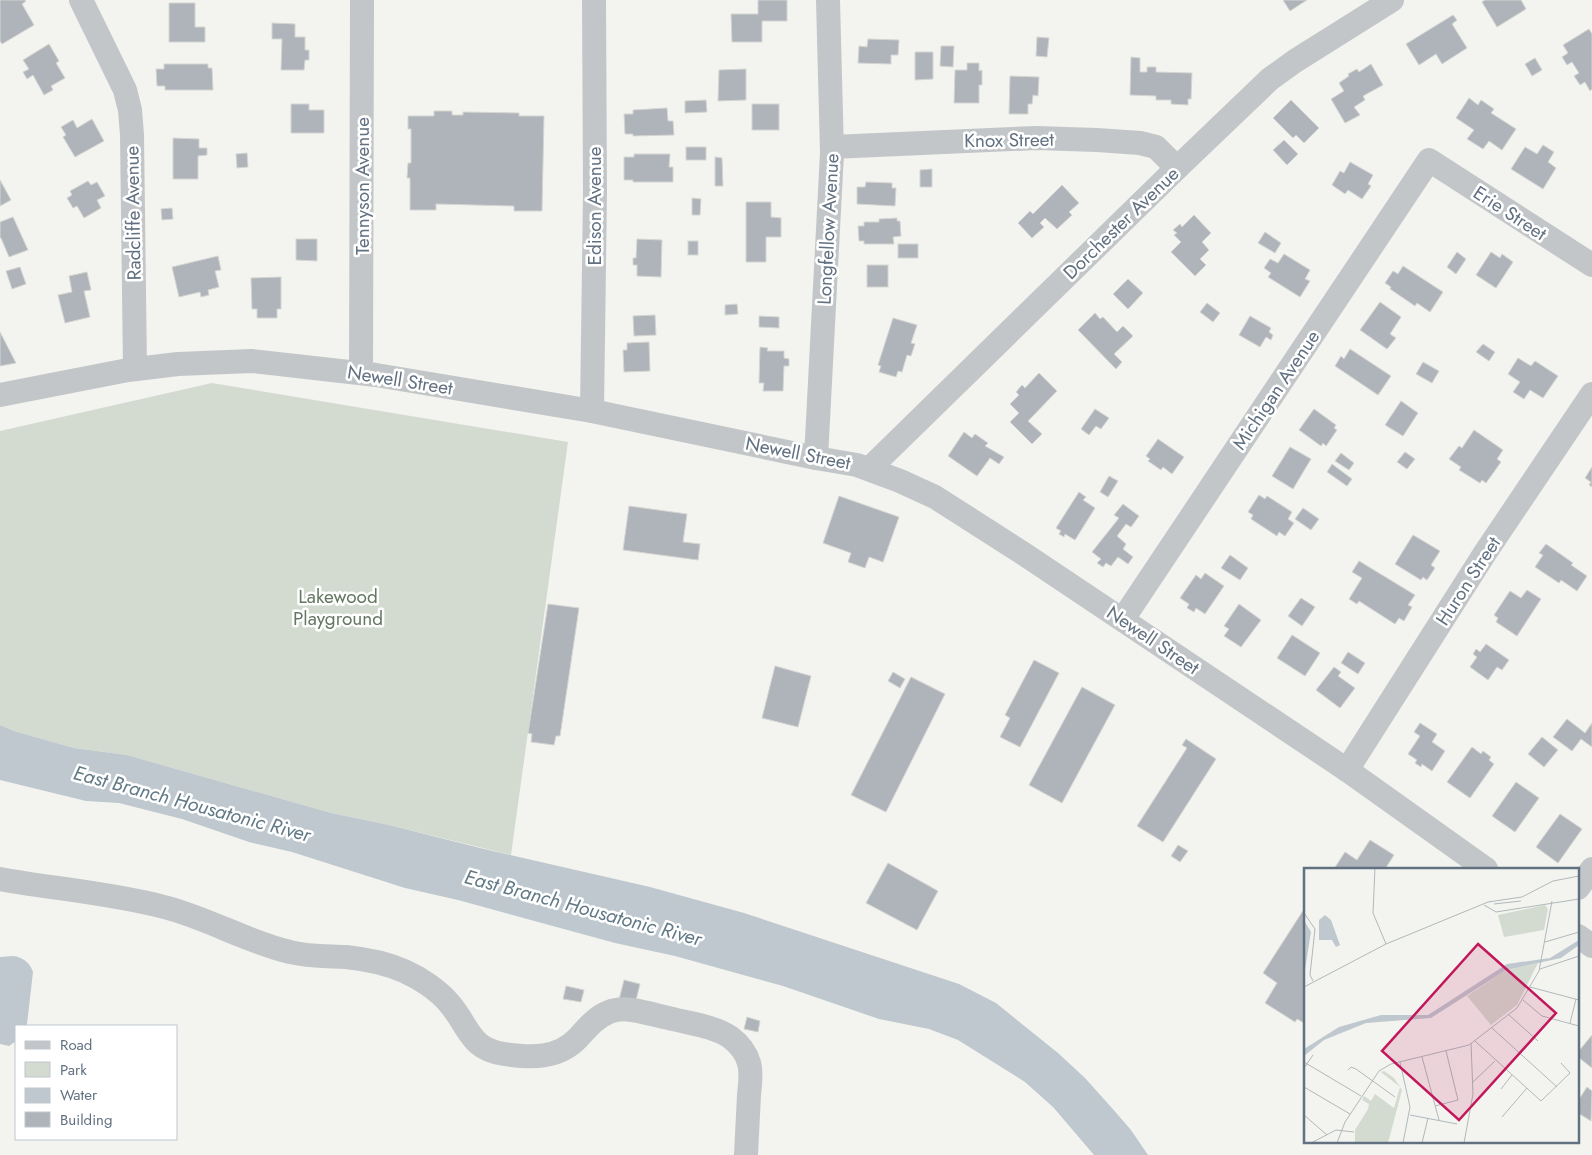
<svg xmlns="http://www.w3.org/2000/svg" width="1592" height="1155" font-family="Jost,sans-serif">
<rect width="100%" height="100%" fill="#f3f4ef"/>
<!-- green -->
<polygon fill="#d3dbd0" points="212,383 568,442 511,855 389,825 331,813 127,755 74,748 14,731 0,725 0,431"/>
<!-- water -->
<g fill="#bec8ce">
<polygon points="0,725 14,731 74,748 127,755 331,813 389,825 480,848 650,887 744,913 959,984 996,1003 1058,1053 1085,1078 1111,1107 1131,1130 1148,1155 1094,1155 1053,1107 1025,1082 958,1040 929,1029 879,1019 783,986 675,956 615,943 458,900 405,888 292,852 249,842 182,819 119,803 86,801 0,780"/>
<path d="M13,956C23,957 30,963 33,972L27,1024L26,1026H16V1041L9,1046L0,1044V957Z"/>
</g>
<!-- building -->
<g fill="#aeb4b9" stroke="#d5d5d2">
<polygon points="0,0 25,0 26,1 22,4 34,25 2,44 0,41"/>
<polygon points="758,0 787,0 787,21 762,21 762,42 732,42 731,14 758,14"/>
<polygon points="1283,0 1307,0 1290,11"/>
<polygon points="1485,0 1521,0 1526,9 1497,27 1482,2"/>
<polygon points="169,3 195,3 195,27 205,27 205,42 169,42"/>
<polygon points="1453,15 1457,20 1452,24 1467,48 1442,64 1436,54 1419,65 1406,44"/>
<polygon points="272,23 295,24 295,37 305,37 305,50 309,50 309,60 305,60 304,70 281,70 282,39 272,39"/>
<polygon points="1589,29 1592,34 1592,89 1590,91 1585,82 1580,85 1574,76 1579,73 1572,62 1567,65 1562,57 1568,53 1563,45"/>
<polygon points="1037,37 1049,38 1047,57 1036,56"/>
<polygon points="868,39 899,40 898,55 891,55 891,64 858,63 859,46 867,47"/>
<polygon points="49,44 59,61 56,63 65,78 51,86 53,90 44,95 33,75 27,79 23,72 29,69 23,60"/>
<polygon points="941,46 954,46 953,67 940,66"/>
<polygon points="915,52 933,52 933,79 915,80"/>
<polygon points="1131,57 1140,58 1140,72 1147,72 1147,67 1156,67 1156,72 1192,73 1191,99 1188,99 1188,105 1171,104 1171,100 1156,100 1156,96 1130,95"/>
<polygon points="1535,58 1542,70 1532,76 1525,64"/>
<polygon points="967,63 979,63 979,71 982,70 982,85 979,85 979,103 954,103 955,70 967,70"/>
<polygon points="164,64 208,64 208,68 212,68 213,90 165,90 165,86 157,86 156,69 164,69"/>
<polygon points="1371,64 1383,85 1363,96 1365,100 1354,107 1360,115 1345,123 1331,99 1344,91 1339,83 1349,76 1348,74 1357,69 1359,72"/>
<polygon points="746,69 746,100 718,101 719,70"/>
<polygon points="1010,76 1039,77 1038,96 1033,95 1032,104 1028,104 1028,114 1009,114"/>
<polygon points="1469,98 1478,105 1481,100 1494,109 1491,113 1516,129 1502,150 1489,141 1483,149 1467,139 1474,130 1456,118"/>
<polygon points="706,100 707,112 685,113 685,101"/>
<polygon points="1291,100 1319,128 1304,143 1296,135 1293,138 1273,118"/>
<polygon points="291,104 309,104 309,110 324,110 324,133 291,133"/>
<rect x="752" y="104" width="27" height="26"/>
<polygon points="667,108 668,121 673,121 674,135 633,136 633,134 625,134 624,114 633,114 633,110"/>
<polygon points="434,111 452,111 452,115 463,115 463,112 519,113 519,116 544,116 542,211 514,211 514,206 436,204 436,210 410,210 410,178 407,178 408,163 411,163 411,129 408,129 408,116 434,116"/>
<polygon points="92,119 104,141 75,157 63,137 66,135 61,127 73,120 77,128"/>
<polygon points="173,138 199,139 199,148 207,148 207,155 198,156 198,179 173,179"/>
<polygon points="1284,140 1298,154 1287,165 1273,150"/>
<polygon points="1543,145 1554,152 1548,162 1556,168 1543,189 1511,169 1525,147 1537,154"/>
<rect x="686" y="147" width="20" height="13"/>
<polygon points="247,153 248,167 237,168 236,154"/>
<polygon points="634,154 670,154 669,167 673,167 673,182 633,182 633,180 624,180 624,157 634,157"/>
<polygon points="715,157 722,158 723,186 715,186"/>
<polygon points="1350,162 1373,175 1368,184 1371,186 1362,199 1348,190 1345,194 1332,185 1340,171 1344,173"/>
<polygon points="932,169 932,187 920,187 920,170"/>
<polygon points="0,180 11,200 0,206"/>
<polygon points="88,181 91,185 97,182 105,196 97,200 101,208 84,218 77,206 73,208 67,198 72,195 70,191"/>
<polygon points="866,182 892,183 892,188 896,188 895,206 857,204 857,187 865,187"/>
<polygon points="1062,185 1079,203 1069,212 1072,215 1057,229 1045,218 1040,223 1044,227 1032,238 1018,223 1030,211 1033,214"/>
<polygon points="692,198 701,199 700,215 692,215"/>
<polygon points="746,202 771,202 771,217 781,218 781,237 766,237 766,262 746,262"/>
<polygon points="172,208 173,219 162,220 161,209"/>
<polygon points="1194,215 1211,233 1202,242 1209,250 1200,259 1206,265 1195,276 1171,252 1181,242 1174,235 1177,233 1173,230 1180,224 1182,227"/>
<polygon points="13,217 28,250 9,257 1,238 0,238 0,222"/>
<polygon points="897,218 897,221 900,221 901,236 893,237 894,244 864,244 864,241 859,241 858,226 864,226 864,222 879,222 879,219"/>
<polygon points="1265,232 1281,243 1275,253 1258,243"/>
<polygon points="296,239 317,239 317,261 296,260"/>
<polygon points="637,239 662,240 661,277 637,276 637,265 633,265 633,258 636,258"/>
<rect x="688" y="241" width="10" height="14"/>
<rect x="898" y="244" width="20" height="14"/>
<polygon points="1457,252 1466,259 1456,274 1447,267"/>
<polygon points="1491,252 1500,258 1502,254 1513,262 1496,288 1476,275"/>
<polygon points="1284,254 1310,270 1305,279 1310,281 1300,297 1268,277 1271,273 1264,268 1270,259 1278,263"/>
<polygon points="218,256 221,270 215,271 219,287 208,290 209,295 201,297 200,292 179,297 172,267"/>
<rect x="867" y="265" width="21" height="22"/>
<polygon points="1403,266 1443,292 1430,312 1417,303 1415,306 1390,289 1391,287 1385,283 1393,271 1398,274"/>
<polygon points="20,267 26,284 12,289 6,271"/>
<polygon points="87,272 91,290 84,291 90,317 65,323 58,295 72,292 69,276"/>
<polygon points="281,277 281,309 277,309 277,318 257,318 257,309 252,309 251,278"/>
<polygon points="1128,279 1143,293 1128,309 1113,294"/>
<polygon points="1380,302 1401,317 1390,334 1396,338 1387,349 1360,330"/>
<polygon points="1207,303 1220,313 1213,322 1200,312"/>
<polygon points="737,304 738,314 725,315 725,305"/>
<polygon points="1095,313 1100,319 1103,317 1117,332 1123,326 1133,336 1114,354 1122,362 1116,369 1078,330"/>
<polygon points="655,315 656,335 634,336 633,316"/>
<polygon points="759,316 779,317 779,328 759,327"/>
<polygon points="1250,316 1271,328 1269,332 1273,335 1271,340 1266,337 1260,347 1239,335"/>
<polygon points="893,318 917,325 911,343 915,344 911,356 907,355 902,372 898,371 896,377 879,372 881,366 878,365"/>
<polygon points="0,332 16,363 0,366"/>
<polygon points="649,342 650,371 624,372 623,350 627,350 627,343"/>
<polygon points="1483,344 1495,352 1489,361 1476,352"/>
<polygon points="760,347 768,348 767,351 784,351 784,358 789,359 789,366 784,366 783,391 763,391 764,383 759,383"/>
<polygon points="1350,349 1391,376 1378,395 1335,366 1341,356 1344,359"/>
<polygon points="1518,358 1531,366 1535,361 1558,376 1543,398 1530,390 1524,399 1513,392 1520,382 1508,374"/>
<polygon points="1423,362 1439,371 1432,383 1416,374"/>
<polygon points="1039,373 1057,391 1028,421 1042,434 1032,444 1010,422 1019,413 1010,404 1019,395 1016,392 1022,385 1025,388"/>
<polygon points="1401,401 1418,413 1403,436 1385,425"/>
<polygon points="1095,409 1109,418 1101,429 1096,426 1089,435 1081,429"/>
<polygon points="1314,409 1336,425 1334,428 1337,430 1326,446 1323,443 1321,446 1299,430"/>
<polygon points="1474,430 1503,450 1497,459 1501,462 1486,483 1482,480 1480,483 1459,470 1461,467 1449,459 1459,446 1462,448"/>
<polygon points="964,432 972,438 975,434 988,443 985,446 1004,457 999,464 990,458 977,476 948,456"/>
<polygon points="1158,439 1184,457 1172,474 1163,467 1161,470 1148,461 1150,459 1146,456"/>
<polygon points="1290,447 1311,459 1293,489 1272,476"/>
<polygon points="1405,452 1415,459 1407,469 1397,462"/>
<polygon points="1341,453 1354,463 1349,470 1335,461"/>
<polygon points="1332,464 1352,479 1347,486 1327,472"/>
<polygon points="1592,467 1592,487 1589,485 1591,482 1585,478"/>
<polygon points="1109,476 1118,481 1108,497 1100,492"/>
<polygon points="1079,492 1086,497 1083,500 1095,508 1075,540 1065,534 1064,537 1059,534 1061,531 1056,528"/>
<polygon points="1259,495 1265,499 1267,496 1292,512 1288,519 1294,523 1285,536 1279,532 1277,536 1251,519 1253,515 1248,512"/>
<polygon points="839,496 899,517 883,562 869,557 865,568 848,562 851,553 823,543"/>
<polygon points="1123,504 1139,516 1131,527 1126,524 1117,536 1126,544 1123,549 1133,557 1128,564 1118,557 1111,566 1106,563 1103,567 1097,563 1101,559 1092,552 1119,518 1114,515"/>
<polygon points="629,506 687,514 683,542 700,544 698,560 623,550"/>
<polygon points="1303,508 1319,519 1311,530 1295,519"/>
<polygon points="1413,535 1440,551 1431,565 1435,568 1427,580 1423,577 1421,580 1395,564"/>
<polygon points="1546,544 1573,563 1571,565 1587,576 1577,591 1561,580 1559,583 1535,567 1543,555 1539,553"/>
<polygon points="1230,555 1248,568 1240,580 1221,568"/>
<polygon points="1359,561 1415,595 1408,605 1412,607 1404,621 1399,618 1395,624 1359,601 1357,604 1349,599 1362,578 1352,572"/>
<polygon points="1205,573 1224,586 1205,614 1196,608 1194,612 1187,608 1189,604 1180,598 1196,575 1201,579"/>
<polygon points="1527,590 1541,599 1517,636 1496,622 1498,618 1494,615 1510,591 1521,598"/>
<polygon points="1301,598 1315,607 1302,626 1288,616"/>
<polygon points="548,604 579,608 560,736 556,736 554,745 531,742 532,734 528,733"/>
<polygon points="1239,604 1261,620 1241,647 1224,636 1229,629 1224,626"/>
<polygon points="1292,635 1320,653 1305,676 1277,658"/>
<polygon points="1486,644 1509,660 1502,670 1497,667 1488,680 1470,667 1477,657 1473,654 1476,649 1480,652"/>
<polygon points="1348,652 1365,663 1358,674 1341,663"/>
<polygon points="1034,660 1059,673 1020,747 1000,737 1010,718 1005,715"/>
<polygon points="775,666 811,676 798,727 762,718"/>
<polygon points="1334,667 1341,672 1338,676 1355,688 1340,708 1316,690"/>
<polygon points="893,672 905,679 900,688 888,681"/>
<polygon points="911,677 945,694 886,812 851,795"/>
<polygon points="1082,687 1115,705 1062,803 1029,785"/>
<polygon points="1567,719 1585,733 1592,723 1592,747 1581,739 1572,751 1553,737"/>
<polygon points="1420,723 1437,734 1432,742 1445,751 1432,771 1422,764 1421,767 1415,763 1417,760 1408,754 1420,736 1414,732"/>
<polygon points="1542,737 1558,750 1544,767 1528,754"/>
<polygon points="1186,739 1216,759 1163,842 1137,826 1187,748 1182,745"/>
<polygon points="1472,747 1481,754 1483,751 1491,757 1489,760 1494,764 1470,798 1447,782"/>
<polygon points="1516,782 1539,798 1515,832 1492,816"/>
<polygon points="1560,814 1582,829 1558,863 1536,847"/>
<polygon points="1370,840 1394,855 1385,869 1334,869 1345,852 1357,860"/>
<polygon points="1178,845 1188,851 1180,862 1171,856"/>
<polygon points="888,863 938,891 917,930 866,903"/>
<polygon points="1306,906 1306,1024 1297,1019 1295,1022 1265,1003 1277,983 1263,973"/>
<polygon points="624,980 640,984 635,1004 619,1000"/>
<polygon points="566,986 584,990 581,1002 563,999"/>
<polygon points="747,1017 760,1021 758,1032 744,1029"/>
<polygon points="1592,1035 1592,1068 1578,1057 1578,1052"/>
<polygon points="1587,1087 1592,1091 1591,1121 1578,1113 1578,1101"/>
</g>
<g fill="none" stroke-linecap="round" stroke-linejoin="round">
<!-- minor -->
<g stroke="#c3c6c9" stroke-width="24">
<polyline points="81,0 125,90 130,110 132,135 135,369"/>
<polyline points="832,147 1036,138 1097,140 1140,143 1156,147 1177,168"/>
<polyline points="361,373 362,0"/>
<polyline points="0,395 128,370 178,364 252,361 376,375 592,411 816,458 857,465 900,481 935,497 1024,554 1347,770 1486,869"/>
<polyline points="592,411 595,192 594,0"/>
<polyline points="816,458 832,153 828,0"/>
<polyline points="869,469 1177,168 1270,79 1295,61 1392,0"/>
<polyline points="1123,619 1429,160 1592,265"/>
<polyline points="1347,770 1485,553 1592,394"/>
<path d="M0,879C55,889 110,893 164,907C208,918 247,942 290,952C309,957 327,956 346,957C365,959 386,963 404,971C420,978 438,990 449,1003C470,1027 468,1048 504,1054C531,1058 558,1059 578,1038C587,1028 596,1017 609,1012C616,1009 625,1009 632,1010C646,1012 659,1016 673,1019C692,1024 713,1026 730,1037C738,1043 746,1052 749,1063C752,1073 750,1084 749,1095C748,1115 747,1135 746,1155"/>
<polyline points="1578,888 1592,869"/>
<polyline points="1578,936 1592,946"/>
</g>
</g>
<g text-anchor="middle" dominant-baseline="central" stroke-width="5" stroke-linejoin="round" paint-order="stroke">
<!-- street labels -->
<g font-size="19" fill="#627181" stroke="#fff">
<text transform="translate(1009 140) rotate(-1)">Knox Street</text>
<text transform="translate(362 186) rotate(-90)">Tennyson Avenue</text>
<text transform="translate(594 206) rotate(-90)">Edison Avenue</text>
<text transform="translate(133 213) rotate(-91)">Radcliffe Avenue</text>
<text transform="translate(1510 213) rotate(33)">Erie Street</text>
<text transform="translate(1121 223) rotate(-44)">Dorchester Avenue</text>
<text transform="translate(828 229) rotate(-87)">Longfellow Avenue</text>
<text transform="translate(400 380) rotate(9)">Newell Street</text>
<text transform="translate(1276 390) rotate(-56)">Michigan Avenue</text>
<text transform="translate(798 453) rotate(11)">Newell Street</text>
<text transform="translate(1468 581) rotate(-57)">Huron Street</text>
<text transform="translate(1153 640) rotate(34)">Newell Street</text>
</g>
<!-- park labels -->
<g font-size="19" fill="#647861" stroke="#fff">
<text x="338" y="596">Lakewood<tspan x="338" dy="22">Playground</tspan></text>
</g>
<!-- water labels -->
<g font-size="20" font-style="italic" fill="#627a86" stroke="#fff">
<text transform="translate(192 804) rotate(15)">East Branch Housatonic River</text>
<text transform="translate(583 908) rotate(15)">East Branch Housatonic River</text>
</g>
</g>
<!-- overview -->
<g transform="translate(1304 868)">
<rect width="275" height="275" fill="#f3f4ef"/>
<path d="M241,37L244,41L240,62L200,69L194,47ZM234,95L213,137L187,157L163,128L202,102ZM80,203L90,210L98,222L84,275H44L51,274V262L64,241L65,236L58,232L60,228L67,233L71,226L90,240L96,219L77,204Z" fill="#d3dbd0"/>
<path d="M21,47L27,52L36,77L32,79L28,72H15V52ZM0,52L7,64L0,108ZM275,72V77L257,90L202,102L127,150L62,155L20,172L0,188V181L35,159L77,147H124L203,96L246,90Z" fill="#bec8ce"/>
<path fill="none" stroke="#b0b8bc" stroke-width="1" d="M71,0L69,45L82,76M190,36L217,33M180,37L192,44L275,31M0,45L11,61L6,107L9,113M241,74L275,64M236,101L275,88M0,119L82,76L184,34L218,29L249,13L275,8M226,119L275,132M219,132L238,148L275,158M205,147L234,173M266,155L272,131M188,160L253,219M171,173L237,233L266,205L257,195M118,189L135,252M0,194L57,228M96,194L106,239L99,275M0,200L9,187M44,202L47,199L52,201L91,229M169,214L191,193M0,219L46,246M197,221L208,207M131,238L154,232L142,183M0,247L23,267M106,247L153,256M198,249L223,220M7,275L32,262L50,264M33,275L41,254L75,203L87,196L165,177L213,140L235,103L248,33M118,275L124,250M160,275L169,226L167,175"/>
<path fill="#c2185b" fill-opacity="0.15" stroke="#c2185b" stroke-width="2.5" d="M174,76L252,145L155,252L78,183Z"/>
<rect width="275" height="275" fill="none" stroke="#627181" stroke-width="2.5"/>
</g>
<!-- legend -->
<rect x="15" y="1025" width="162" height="115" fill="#ffffff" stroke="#c0c6cd"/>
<rect x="25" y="1041" width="25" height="8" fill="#c3c6c9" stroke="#c0c6cd"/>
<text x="60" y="1050" font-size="15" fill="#627181">Road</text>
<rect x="25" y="1062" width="25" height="15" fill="#d3dbd0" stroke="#c0c6cd"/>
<text x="60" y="1075" font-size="15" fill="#627181">Park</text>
<rect x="25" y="1088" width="25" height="15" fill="#bec8ce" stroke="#c0c6cd"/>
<text x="60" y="1100" font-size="15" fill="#627181">Water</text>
<rect x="25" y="1112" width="25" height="15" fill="#aeb4b9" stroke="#c0c6cd"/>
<text x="60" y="1125" font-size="15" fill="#627181">Building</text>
</svg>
